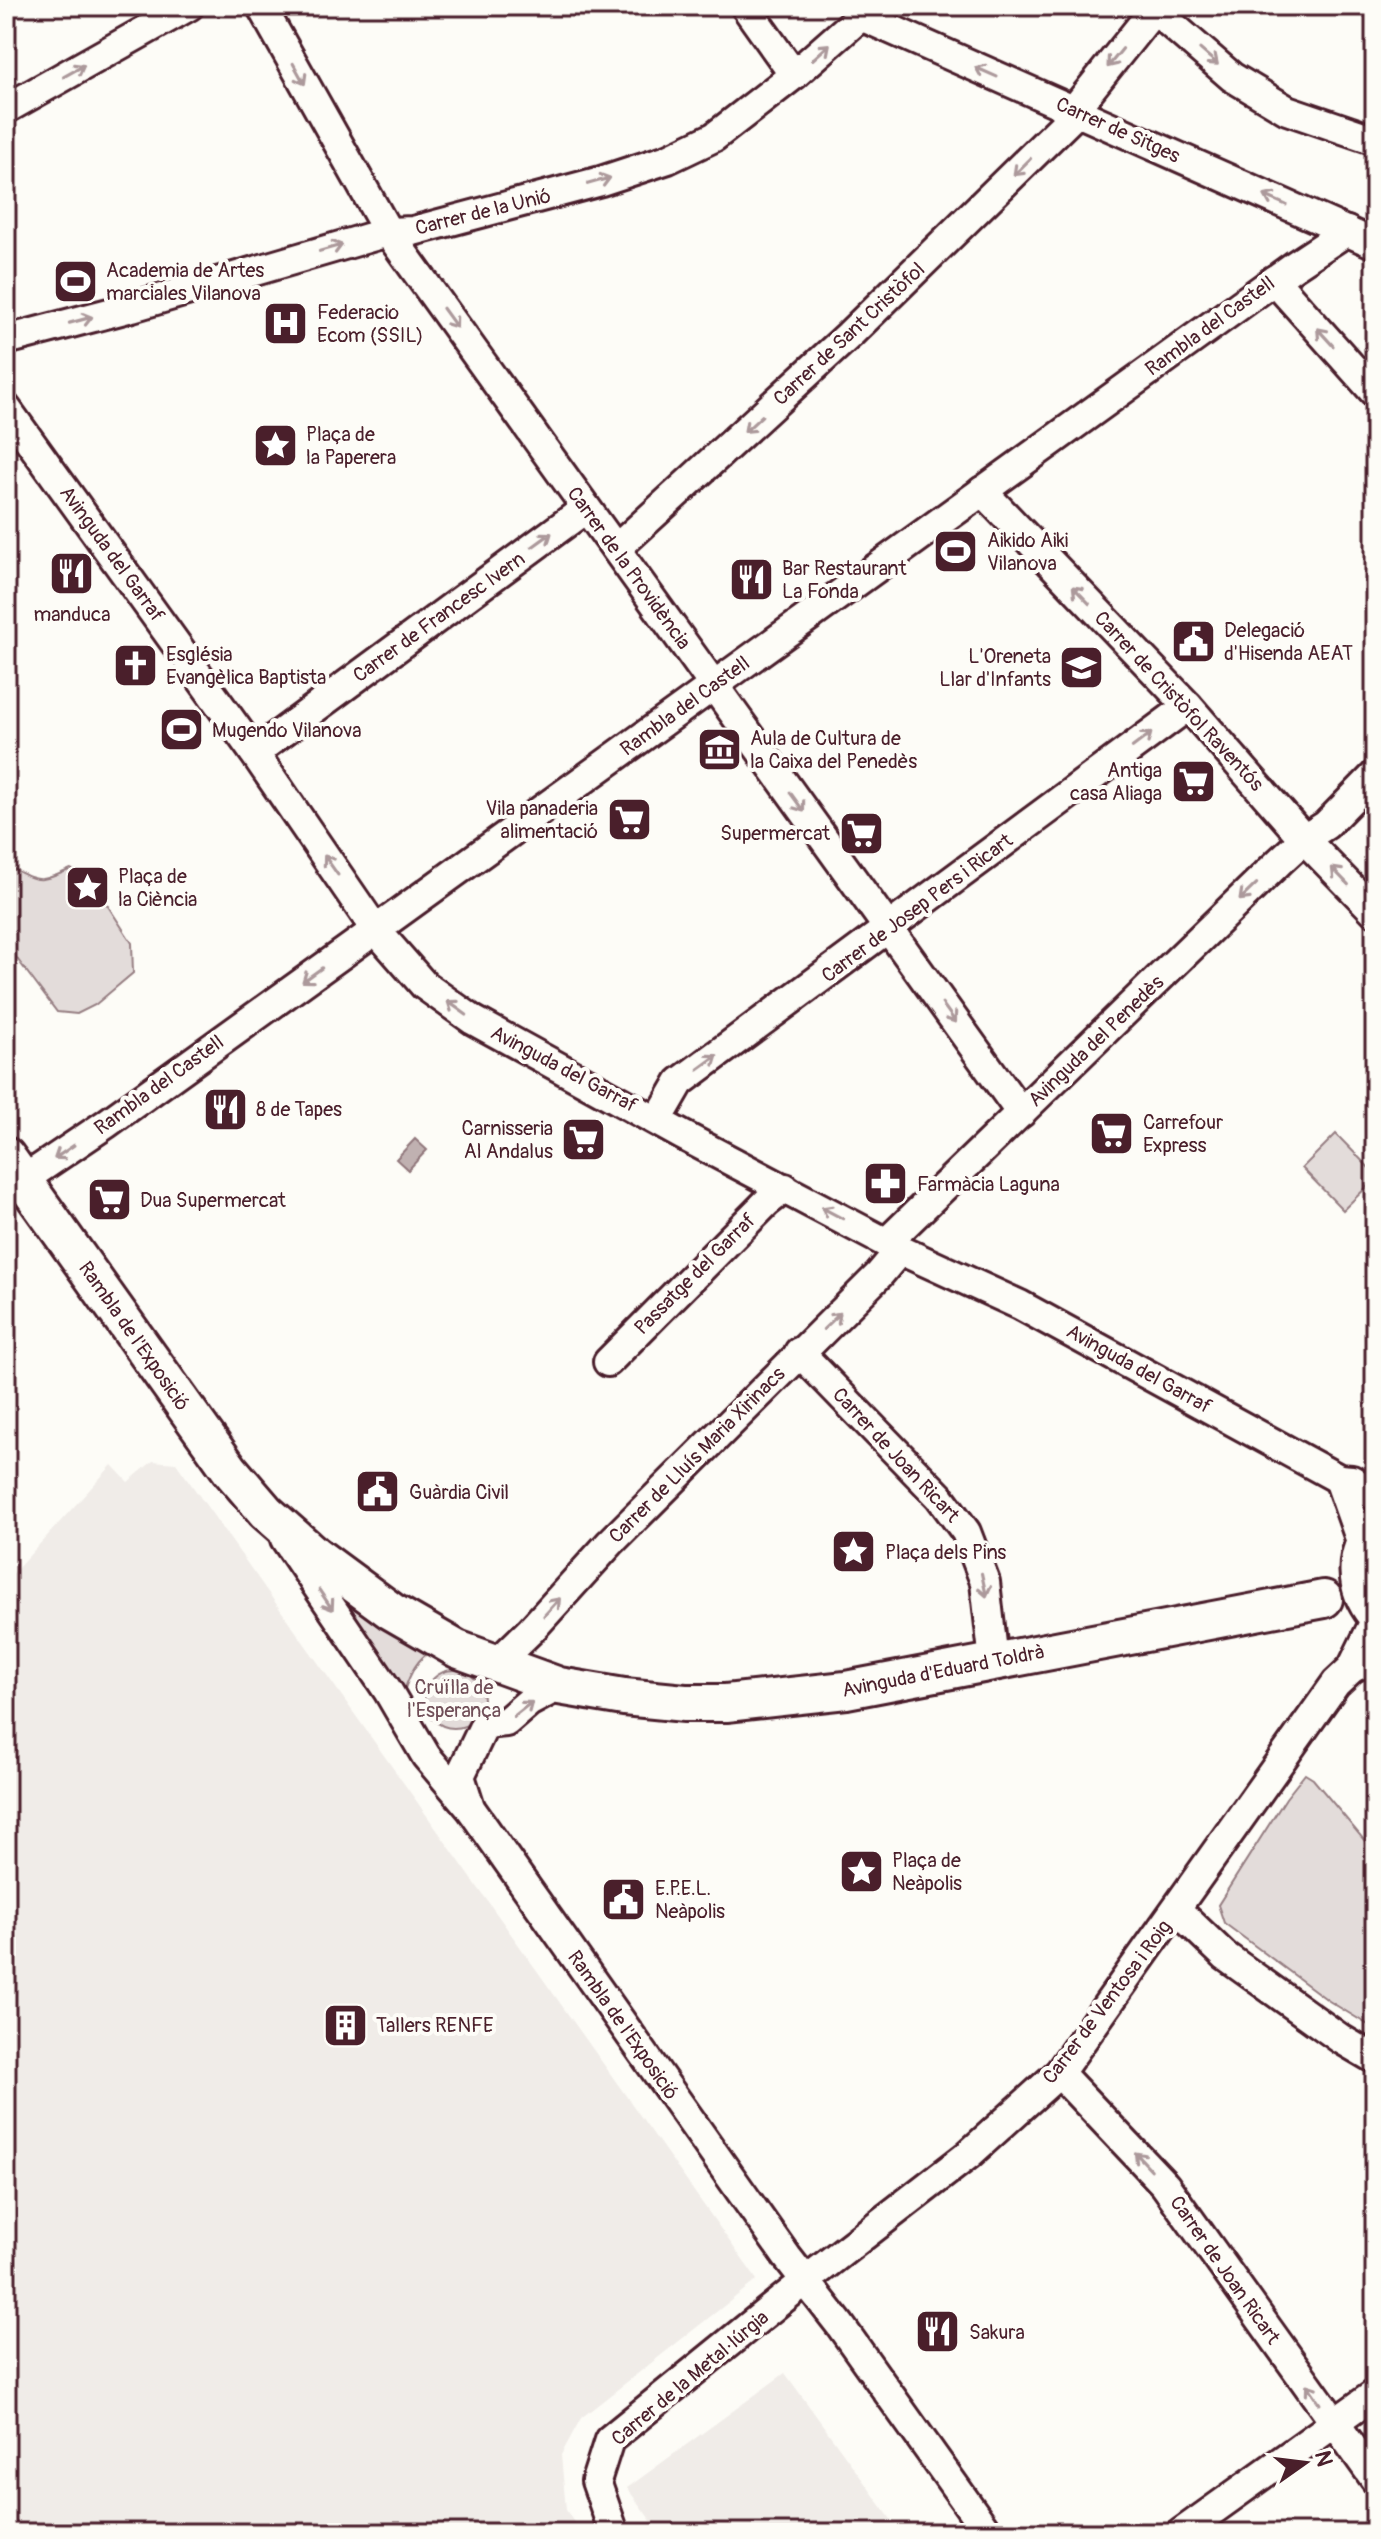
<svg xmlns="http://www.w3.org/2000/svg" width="1381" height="2539" font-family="Pangolin,sans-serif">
<rect width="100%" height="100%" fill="#fdfcf7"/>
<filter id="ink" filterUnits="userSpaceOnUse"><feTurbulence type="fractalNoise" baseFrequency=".0125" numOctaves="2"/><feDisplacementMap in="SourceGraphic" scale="16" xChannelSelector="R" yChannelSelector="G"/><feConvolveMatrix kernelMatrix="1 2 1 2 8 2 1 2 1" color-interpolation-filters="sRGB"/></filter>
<g filter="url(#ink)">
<!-- built -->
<g fill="#f0ece8">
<polygon points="153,1461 176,1463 757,2280 581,2418 561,2455 566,2510 581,2533 6,2533 6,1581 112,1465 128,1482"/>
<polygon points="785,2373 901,2533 660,2533 627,2488"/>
</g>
<!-- green -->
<g fill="#e3dcda" stroke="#967e82" stroke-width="2">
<path d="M6,865C38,881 36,885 71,869L91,880L132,943L133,973L95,1005L77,1014L57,1012L6,944Z"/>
<polygon points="1336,1134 1375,1174 1375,1179 1343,1210 1302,1168"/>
<path d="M334,1586L433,1650C417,1658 410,1674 404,1691Z"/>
<circle cx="454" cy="1699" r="29"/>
<polygon points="1305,1774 1313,1779 1375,1853 1375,2029 1329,2001 1224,1923 1218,1905 1286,1798"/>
</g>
<!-- water -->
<polygon fill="#c0b1b1" stroke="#91777b" stroke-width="2" points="415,1139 427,1150 408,1170 396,1159"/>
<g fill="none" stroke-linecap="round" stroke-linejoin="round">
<defs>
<g id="minor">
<polyline points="261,6 388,232 1021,1113"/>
<polyline points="745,6 794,75"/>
<polyline points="1150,6 1232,77 1287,110 1375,140"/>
<polyline points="861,16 1375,244"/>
<polyline points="6,109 189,6"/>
<polyline points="1274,280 1375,393"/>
<polyline points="6,340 132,307 388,232 413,231 601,181 668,159 714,137 794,75 861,16 867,6"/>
<polyline points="6,408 253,751 375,929 424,985 473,1020 682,1135 900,1250 1020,1305 1339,1479 1352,1480 1375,1496"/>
<polyline points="982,491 1188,706 1304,839 1375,912"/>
<polyline points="616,549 849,335 1077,112 1081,101 1157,6"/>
<polyline points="253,751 265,745 585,509"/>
<polyline points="658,1120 680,1082 1188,706"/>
<polyline points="23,1180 106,1124 399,913 1294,266 1347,231"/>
<polyline points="887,1242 1280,861 1304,839 1326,825 1375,775"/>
<polyline points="799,1352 940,1497 966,1532 985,1582 994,1662"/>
<polyline points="608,1362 767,1202 785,1188"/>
<polyline points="1339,1479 1363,1547"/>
<polyline points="285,1539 388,1691 426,1756 471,1809 787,2257 840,2325 988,2533"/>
<polyline points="497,1663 531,1630 610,1543 879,1275 900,1250"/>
<polyline points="1352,1668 1375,1621"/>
<polyline points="469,1804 460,1776 485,1724 506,1722 529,1702 559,1686"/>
<polyline points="1177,1910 1225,1956 1341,2039 1375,2059"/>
<polyline points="1059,2073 1165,2185 1375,2479"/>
<polyline points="614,2533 596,2481 609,2440 805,2281 968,2155 1059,2073 1336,1683 1352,1668 1375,1658"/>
<polyline points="1181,2533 1375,2394"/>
</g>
<g id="tertiary">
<polyline points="6,1156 230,1470 266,1512 315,1555 391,1611 457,1649 559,1686 624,1697 685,1703 726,1703 846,1690 1324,1599"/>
<path d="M1375,1529C1352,1554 1354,1588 1375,1614"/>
</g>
</defs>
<!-- minor casing -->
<use href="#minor" stroke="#4a1f2b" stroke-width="34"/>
<!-- tertiary casing -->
<use href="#tertiary" stroke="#4a1f2b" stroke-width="42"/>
<!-- minor -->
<use href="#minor" stroke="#fdfcf7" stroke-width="28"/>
<!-- tertiary -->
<use href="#tertiary" stroke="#fdfcf7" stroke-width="36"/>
</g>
<!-- one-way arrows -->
<defs><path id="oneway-shaft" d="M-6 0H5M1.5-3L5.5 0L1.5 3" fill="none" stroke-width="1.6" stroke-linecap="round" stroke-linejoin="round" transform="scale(2)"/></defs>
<g stroke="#ac999b">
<use href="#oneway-shaft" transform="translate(821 52) rotate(-42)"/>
<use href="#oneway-shaft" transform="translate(1209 57) rotate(41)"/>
<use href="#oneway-shaft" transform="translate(1115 58) rotate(129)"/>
<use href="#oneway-shaft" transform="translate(74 71) rotate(-29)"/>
<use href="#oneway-shaft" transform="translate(986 72) rotate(-156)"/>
<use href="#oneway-shaft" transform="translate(299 74) rotate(61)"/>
<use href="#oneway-shaft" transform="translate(1022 167) rotate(135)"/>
<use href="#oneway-shaft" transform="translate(599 181) rotate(-16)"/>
<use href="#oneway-shaft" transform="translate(1275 200) rotate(-156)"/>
<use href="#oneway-shaft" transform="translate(331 248) rotate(-16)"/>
<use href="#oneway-shaft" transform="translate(450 318) rotate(54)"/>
<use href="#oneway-shaft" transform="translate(81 320) rotate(-15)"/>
<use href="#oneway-shaft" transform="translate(1325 337) rotate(-132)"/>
<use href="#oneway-shaft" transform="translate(753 424) rotate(137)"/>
<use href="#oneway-shaft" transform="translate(542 540) rotate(-36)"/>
<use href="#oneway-shaft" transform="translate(1081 595) rotate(-134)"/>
<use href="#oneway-shaft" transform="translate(1142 740) rotate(-37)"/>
<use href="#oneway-shaft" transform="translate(797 802) rotate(54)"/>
<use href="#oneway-shaft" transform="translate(331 865) rotate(-125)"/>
<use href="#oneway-shaft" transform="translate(1340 876) rotate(-134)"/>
<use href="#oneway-shaft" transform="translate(1248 892) rotate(136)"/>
<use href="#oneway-shaft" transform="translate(312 975) rotate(144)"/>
<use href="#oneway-shaft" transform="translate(457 1008) rotate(-144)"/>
<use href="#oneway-shaft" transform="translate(949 1013) rotate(54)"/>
<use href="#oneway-shaft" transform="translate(708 1062) rotate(-36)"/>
<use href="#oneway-shaft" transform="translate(64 1152) rotate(146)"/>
<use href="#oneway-shaft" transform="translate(832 1213) rotate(-152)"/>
<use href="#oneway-shaft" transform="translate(832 1321) rotate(-44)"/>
<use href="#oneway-shaft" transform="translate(984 1585) rotate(78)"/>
<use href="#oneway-shaft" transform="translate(326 1600) rotate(56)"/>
<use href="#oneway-shaft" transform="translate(552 1607) rotate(-48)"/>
<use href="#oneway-shaft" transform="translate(523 1709) rotate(-38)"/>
<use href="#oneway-shaft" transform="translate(1143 2161) rotate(-133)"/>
<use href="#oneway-shaft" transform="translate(1313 2394) rotate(-125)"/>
</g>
</g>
<!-- icons -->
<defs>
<symbol id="stadium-square" viewBox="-11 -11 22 22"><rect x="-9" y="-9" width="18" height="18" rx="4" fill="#4a1f2b" stroke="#fdfcf7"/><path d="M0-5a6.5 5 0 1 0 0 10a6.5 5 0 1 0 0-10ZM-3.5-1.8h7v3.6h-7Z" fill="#fff"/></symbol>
<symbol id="hospital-square" viewBox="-11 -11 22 22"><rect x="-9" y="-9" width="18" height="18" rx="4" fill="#4a1f2b" stroke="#fdfcf7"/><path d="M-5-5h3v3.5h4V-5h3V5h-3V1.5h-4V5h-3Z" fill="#fff"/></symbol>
<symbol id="sight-square" viewBox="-11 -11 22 22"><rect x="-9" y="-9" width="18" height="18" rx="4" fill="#4a1f2b" stroke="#fdfcf7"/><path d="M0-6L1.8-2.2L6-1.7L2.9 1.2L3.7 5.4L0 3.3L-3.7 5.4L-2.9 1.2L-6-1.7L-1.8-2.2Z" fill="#fff"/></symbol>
<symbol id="restaurant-square" viewBox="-11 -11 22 22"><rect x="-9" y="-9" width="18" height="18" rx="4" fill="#4a1f2b" stroke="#fdfcf7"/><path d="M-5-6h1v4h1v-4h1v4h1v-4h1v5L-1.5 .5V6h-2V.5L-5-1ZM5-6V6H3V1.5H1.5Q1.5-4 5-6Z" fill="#fff"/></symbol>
<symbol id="civic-square" viewBox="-11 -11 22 22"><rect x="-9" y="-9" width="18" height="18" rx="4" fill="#4a1f2b" stroke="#fdfcf7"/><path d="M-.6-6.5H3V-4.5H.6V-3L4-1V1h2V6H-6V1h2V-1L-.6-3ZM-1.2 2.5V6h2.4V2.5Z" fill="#fff"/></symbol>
<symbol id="church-square" viewBox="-11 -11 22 22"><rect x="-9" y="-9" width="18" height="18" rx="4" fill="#4a1f2b" stroke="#fdfcf7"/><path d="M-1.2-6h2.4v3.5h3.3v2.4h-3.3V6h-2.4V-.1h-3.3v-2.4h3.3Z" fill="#fff"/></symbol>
<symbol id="school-square" viewBox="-11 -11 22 22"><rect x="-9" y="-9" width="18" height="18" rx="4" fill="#4a1f2b" stroke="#fdfcf7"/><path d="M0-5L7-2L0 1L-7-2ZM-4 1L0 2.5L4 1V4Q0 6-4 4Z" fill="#fff"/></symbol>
<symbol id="museum-square" viewBox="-11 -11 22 22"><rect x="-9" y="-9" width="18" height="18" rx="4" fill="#4a1f2b" stroke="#fdfcf7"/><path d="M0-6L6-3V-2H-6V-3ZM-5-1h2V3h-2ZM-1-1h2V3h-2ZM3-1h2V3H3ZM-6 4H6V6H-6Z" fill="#fff"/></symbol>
<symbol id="supermarket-square" viewBox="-11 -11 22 22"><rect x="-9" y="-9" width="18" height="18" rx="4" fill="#4a1f2b" stroke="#fdfcf7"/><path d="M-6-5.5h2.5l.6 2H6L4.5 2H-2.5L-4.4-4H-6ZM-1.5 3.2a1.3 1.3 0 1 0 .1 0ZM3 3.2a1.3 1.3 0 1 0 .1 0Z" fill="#fff"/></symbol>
<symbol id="pharmacy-square" viewBox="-11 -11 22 22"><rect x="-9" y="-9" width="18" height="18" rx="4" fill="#4a1f2b" stroke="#fdfcf7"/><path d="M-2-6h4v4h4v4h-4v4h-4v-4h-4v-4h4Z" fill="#fff"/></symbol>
<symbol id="building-square" viewBox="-11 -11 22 22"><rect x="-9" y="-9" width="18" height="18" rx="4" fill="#4a1f2b" stroke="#fdfcf7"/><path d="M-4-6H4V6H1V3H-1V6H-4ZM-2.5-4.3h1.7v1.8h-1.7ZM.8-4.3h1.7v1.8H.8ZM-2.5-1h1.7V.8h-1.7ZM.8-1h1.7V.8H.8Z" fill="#fff"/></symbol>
</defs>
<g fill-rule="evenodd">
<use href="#stadium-square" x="50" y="256" width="51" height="51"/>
<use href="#hospital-square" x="260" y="298" width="51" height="51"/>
<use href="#sight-square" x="250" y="420" width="51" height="51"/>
<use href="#stadium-square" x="930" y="526" width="51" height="51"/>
<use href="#restaurant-square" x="46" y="548" width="51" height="51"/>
<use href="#restaurant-square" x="726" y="554" width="51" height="51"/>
<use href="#civic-square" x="1168" y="616" width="51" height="51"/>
<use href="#church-square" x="110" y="640" width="51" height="51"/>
<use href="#school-square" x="1056" y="642" width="51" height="51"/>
<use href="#stadium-square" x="156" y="704" width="51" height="51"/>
<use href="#museum-square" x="694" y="724" width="51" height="51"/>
<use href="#supermarket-square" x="1168" y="756" width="51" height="51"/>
<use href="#supermarket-square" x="604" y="794" width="51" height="51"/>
<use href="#supermarket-square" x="836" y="808" width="51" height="51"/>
<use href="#sight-square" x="62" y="862" width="51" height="51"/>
<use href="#restaurant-square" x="200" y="1084" width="51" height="51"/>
<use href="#supermarket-square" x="1086" y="1108" width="51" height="51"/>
<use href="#supermarket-square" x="558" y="1114" width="51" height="51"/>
<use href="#pharmacy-square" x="860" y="1158" width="51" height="51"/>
<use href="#supermarket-square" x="84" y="1174" width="51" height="51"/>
<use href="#civic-square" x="352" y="1466" width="51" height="51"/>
<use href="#sight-square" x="828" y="1526" width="51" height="51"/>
<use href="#sight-square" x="836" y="1846" width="51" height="51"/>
<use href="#civic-square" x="598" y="1874" width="51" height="51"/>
<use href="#building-square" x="320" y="2000" width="51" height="51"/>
<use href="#restaurant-square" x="912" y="2306" width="51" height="51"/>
</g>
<g text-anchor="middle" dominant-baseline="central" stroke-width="8" stroke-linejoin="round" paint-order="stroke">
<!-- street labels -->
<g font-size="20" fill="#4a1f2b" stroke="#fdfcf7">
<text transform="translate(1118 130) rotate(24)">Carrer de Sitges</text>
<text transform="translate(483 212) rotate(-14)">Carrer de la Unió</text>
<text transform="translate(1210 326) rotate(-36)">Rambla del Castell</text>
<text transform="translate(849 334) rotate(-43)">Carrer de Sant Cristòfol</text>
<text transform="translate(112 554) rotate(54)">Avinguda del Garraf</text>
<text transform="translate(629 568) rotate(54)">Carrer de la Providència</text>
<text transform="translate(439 617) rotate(-36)">Carrer de Francesc Ivern</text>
<text transform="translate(1179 701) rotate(47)">Carrer de Cristòfol Raventós</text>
<text transform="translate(685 706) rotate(-36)">Rambla del Castell</text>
<text transform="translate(917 908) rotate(-37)">Carrer de Josep Pers i Ricart</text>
<text transform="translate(1096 1041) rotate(-44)">Avinguda del Penedès</text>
<text transform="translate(564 1069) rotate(28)">Avinguda del Garraf</text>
<text transform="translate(159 1085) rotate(-36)">Rambla del Castell</text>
<text transform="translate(695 1274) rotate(-45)">Passatge del Garraf</text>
<text transform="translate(134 1336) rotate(55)">Rambla de l'Exposició</text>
<text transform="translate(1139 1369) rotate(29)">Avinguda del Garraf</text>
<text transform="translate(697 1455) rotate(-45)">Carrer de Lluís Maria Xirinacs</text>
<text transform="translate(896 1455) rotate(47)">Carrer de Joan Ricart</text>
<text transform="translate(943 1671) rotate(-11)">Avinguda d'Eduard Toldrà</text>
<text transform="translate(1107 2002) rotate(-53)">Carrer de Ventosa i Roig</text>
<text transform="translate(623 2025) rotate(55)">Rambla de l'Exposició</text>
<text transform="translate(1225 2270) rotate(55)">Carrer de Joan Ricart</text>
<text transform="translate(690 2378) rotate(-40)">Carrer de la Metal·lúrgia</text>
</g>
<!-- poi labels -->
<g font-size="20" fill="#4a1f2b" stroke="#fdfcf7" text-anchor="start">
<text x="106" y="270">Academia de Artes<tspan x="106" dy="23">marciales Vilanova</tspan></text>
<text x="317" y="312">Federacio<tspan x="317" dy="23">Ecom (SSIL)</tspan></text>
<text x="306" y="434">Plaça de<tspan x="306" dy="23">la Paperera</tspan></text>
<text x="987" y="540">Aikido Aiki<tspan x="987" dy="23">Vilanova</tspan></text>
<text x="782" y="568">Bar Restaurant<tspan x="782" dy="23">La Fonda</tspan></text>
<text x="72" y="614" text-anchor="middle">manduca</text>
<text x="1224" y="630">Delegació<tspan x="1224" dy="23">d'Hisenda AEAT</tspan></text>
<text x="166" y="654">Església<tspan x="166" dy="23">Evangèlica Baptista</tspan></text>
<text x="1051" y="656" text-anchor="end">L'Oreneta<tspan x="1051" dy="23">Llar d'Infants</tspan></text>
<text x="212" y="730">Mugendo Vilanova</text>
<text x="750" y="738">Aula de Cultura de<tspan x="750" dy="23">la Caixa del Penedès</tspan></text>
<text x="1162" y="770" text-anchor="end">Antiga<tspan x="1162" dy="23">casa Aliaga</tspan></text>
<text x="598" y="808" text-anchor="end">Vila panaderia<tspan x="598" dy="23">alimentació</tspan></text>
<text x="830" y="833" text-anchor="end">Supermercat</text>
<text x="118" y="876">Plaça de<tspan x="118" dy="23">la Ciència</tspan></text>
<text x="256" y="1109">8 de Tapes</text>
<text x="1143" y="1122">Carrefour<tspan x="1143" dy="23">Express</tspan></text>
<text x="553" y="1128" text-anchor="end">Carnisseria<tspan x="553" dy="23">Al Andalus</tspan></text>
<text x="917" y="1184">Farmàcia Laguna</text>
<text x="140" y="1200">Dua Supermercat</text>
<text x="409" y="1492">Guàrdia Civil</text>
<text x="885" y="1552">Plaça dels Pins</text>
<text x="892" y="1860">Plaça de<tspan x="892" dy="23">Neàpolis</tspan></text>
<text x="655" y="1888">E.P.E.L.<tspan x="655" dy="23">Neàpolis</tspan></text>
<text x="376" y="2025">Tallers RENFE</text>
<text x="969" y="2332">Sakura</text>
</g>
<!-- park labels -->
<g font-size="20" fill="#704e57" stroke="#fdfcf7">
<text x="454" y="1687">Cruïlla de<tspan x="454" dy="23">l'Esperança</tspan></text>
</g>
</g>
<!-- margin -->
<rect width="1381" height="2539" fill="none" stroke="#fdfcf7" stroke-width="32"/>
<rect x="16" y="16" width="1349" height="2507" fill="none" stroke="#4a1f2b" stroke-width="3" filter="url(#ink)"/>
<!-- north arrow -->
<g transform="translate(1305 2463) rotate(76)" stroke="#fdfcf7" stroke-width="6" paint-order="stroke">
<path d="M0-6L14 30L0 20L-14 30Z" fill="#4a1f2b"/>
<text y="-12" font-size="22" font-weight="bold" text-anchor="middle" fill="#4a1f2b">N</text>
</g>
</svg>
